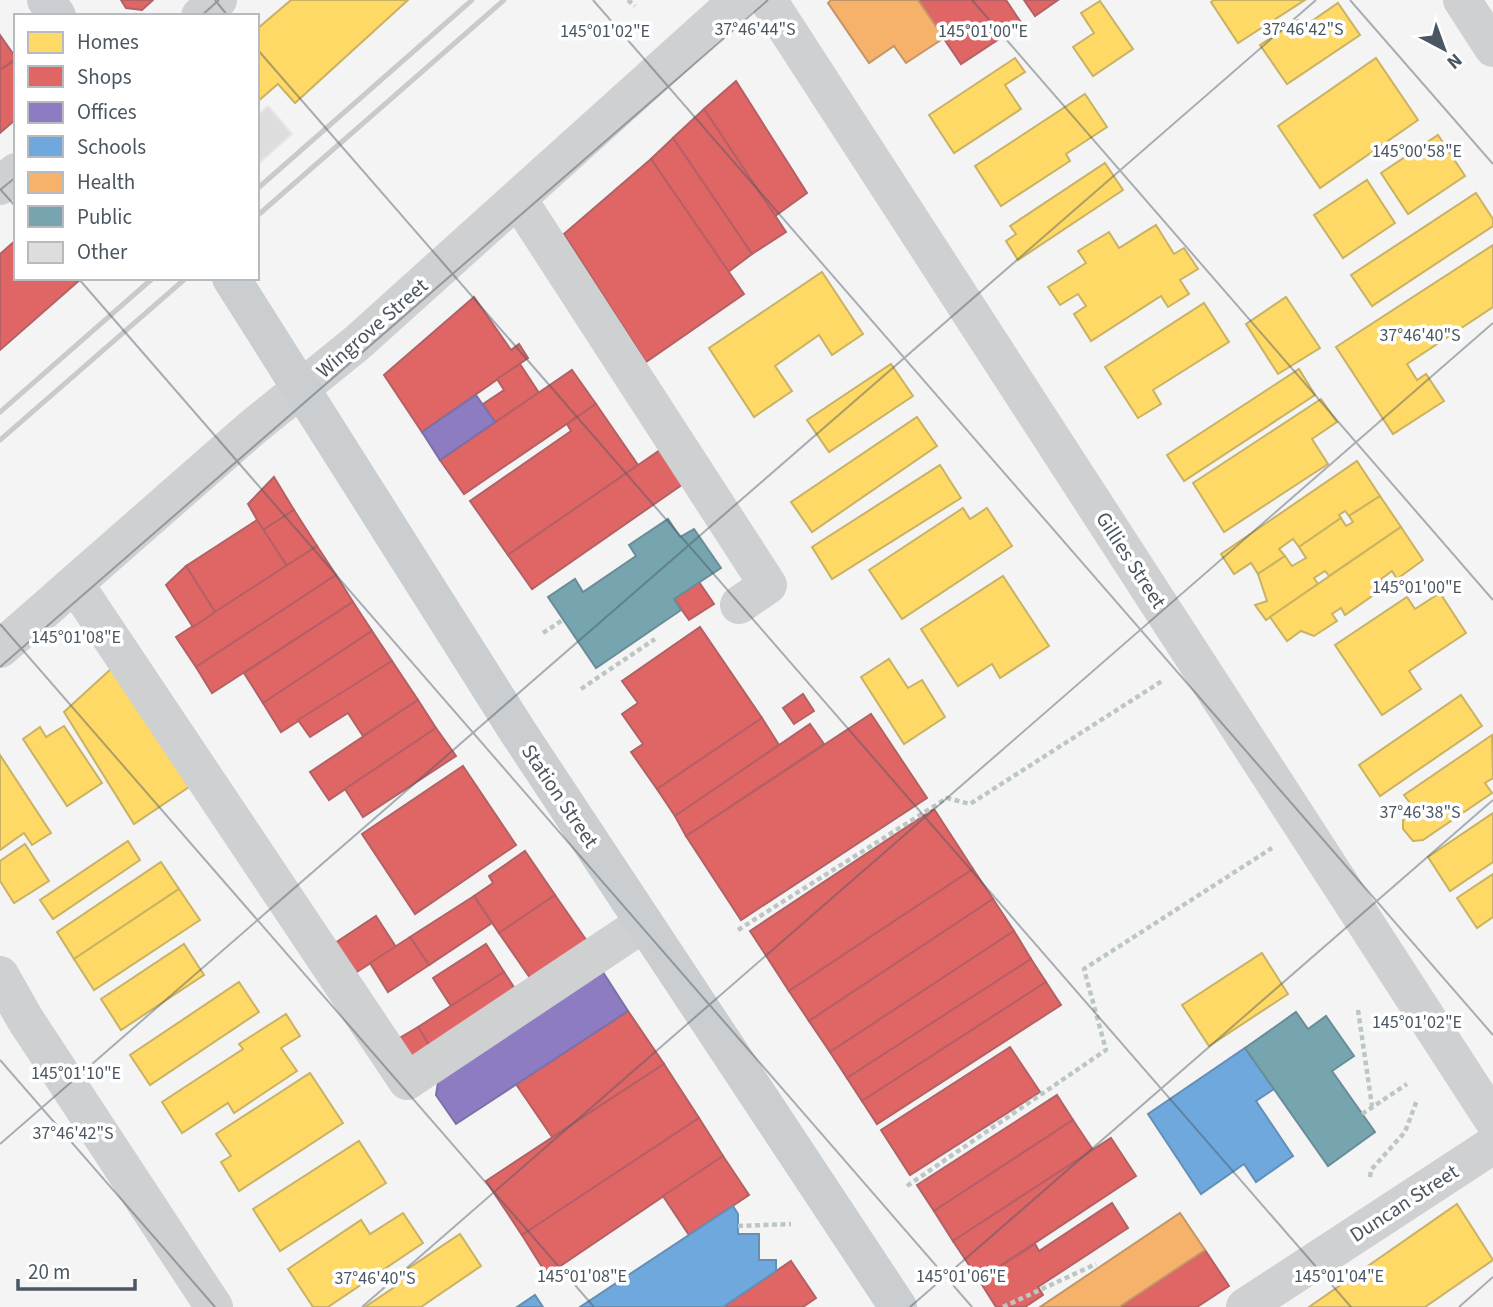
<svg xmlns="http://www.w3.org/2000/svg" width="1493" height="1307" font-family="'Source Sans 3',sans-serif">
<rect width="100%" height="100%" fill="#f4f4f4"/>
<!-- homes -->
<g fill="#ffd966" stroke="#c9b264" stroke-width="2">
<polygon points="291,0 408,0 295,103 278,84 257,102 257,29"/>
<polygon points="1214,0 1305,0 1238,43 1211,2"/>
<polygon points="1100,1 1133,49 1093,76 1073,47 1094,33 1081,13"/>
<polygon points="1338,3 1360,35 1287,84 1260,45 1298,20 1303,27"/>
<polygon points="1015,58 1025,72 1005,85 1021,109 954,153 929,115"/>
<polygon points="1376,58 1418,120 1320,188 1278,126"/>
<polygon points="1085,94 1107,127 1066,154 1070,161 1001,206 975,166"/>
<polygon points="1438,135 1465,176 1408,214 1381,173"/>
<polygon points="1105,163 1123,190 1018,260 1006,241 1016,234 1010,226"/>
<polygon points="1367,180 1395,223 1343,258 1314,215"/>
<polygon points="1476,193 1493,219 1493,226 1372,306 1351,275"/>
<polygon points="1156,225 1174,254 1184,248 1198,269 1180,280 1189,294 1168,307 1161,296 1091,341 1074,314 1086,306 1078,294 1060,305 1048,287 1086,263 1078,251 1109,232 1119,248"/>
<polygon points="1493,245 1493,307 1407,364 1417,380 1426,374 1444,401 1393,434 1336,347"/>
<polygon points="822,272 863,334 832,355 819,335 775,366 792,391 754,417 709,348"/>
<polygon points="1286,297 1320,348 1278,374 1246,324"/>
<polygon points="1204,303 1229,342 1153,390 1161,404 1138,418 1105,367"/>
<polygon points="891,364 913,396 829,452 807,420"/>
<polygon points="1299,369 1315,395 1184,481 1167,455"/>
<polygon points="1321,399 1337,422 1312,439 1328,464 1224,532 1193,483"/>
<polygon points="917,417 937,446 812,532 791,502"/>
<polygon points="1357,461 1380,496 1349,516 1345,511 1339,515 1341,518 1299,547 1293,539 1279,549 1285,556 1258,574 1251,563 1234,574 1221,554"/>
<polygon points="940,465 961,498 832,579 812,547"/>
<polygon points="1380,496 1401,527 1329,576 1325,571 1314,578 1318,584 1266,620 1255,605 1267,601 1258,574 1285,556 1292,566 1306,558 1299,547 1341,518 1346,526 1353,522 1349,516"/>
<polygon points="963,508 970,519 987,508 1012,546 902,619 869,570"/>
<polygon points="1401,527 1423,560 1397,579 1392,571 1380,580 1385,587 1345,615 1341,608 1332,614 1337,621 1314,636 1301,631 1287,641 1270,617"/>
<polygon points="1003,576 1049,646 1000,678 992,664 958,686 921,629"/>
<polygon points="1440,593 1466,633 1409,671 1421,689 1382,715 1335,645 1407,597 1415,609"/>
<polygon points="889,659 908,688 922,680 945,717 904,744 861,677"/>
<polygon points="113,667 189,787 134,824 64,712"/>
<polygon points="1461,695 1482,726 1380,796 1359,765"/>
<polygon points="64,726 102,783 67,806 23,739 40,727 46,737"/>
<polygon points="1492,735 1493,778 1485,783 1492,793 1423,840 1413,841 1403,829 1403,820 1416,811 1404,795"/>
<polygon points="0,755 51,833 32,845 24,833 0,850"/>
<polygon points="1493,813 1493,862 1450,891 1428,857"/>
<polygon points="128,841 140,860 53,919 40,900"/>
<polygon points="25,844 49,881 14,903 0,881 0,861"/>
<polygon points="161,862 179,889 74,959 57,932"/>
<polygon points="1493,874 1493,917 1477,928 1457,898"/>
<polygon points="179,889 200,920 94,990 74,959"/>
<polygon points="184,944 204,975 121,1030 101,999"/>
<polygon points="1262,953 1288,994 1209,1046 1182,1005"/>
<polygon points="239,982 259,1012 150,1085 130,1055"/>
<polygon points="286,1014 300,1036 281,1048 297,1071 234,1113 228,1103 182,1133 162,1102 243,1049 239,1044"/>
<polygon points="310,1073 343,1123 239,1191 221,1162 231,1156 216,1134"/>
<polygon points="359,1141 386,1183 280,1251 253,1209"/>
<polygon points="1457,1204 1493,1260 1425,1307 1309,1307"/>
<polygon points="403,1213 423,1243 328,1307 313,1307 288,1269 361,1220 370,1234"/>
<polygon points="460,1234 481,1266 421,1307 365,1307 399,1284 394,1278"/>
</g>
<!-- shops -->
<g fill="#e06666" stroke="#b36164" stroke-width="2">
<polygon points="121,0 153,0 142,10 126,8"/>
<polygon points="918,0 1006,0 1022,24 961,64"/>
<polygon points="1024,0 1058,0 1035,16"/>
<polygon points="0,35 16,58 0,70"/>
<polygon points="16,60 16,119 0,133 0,70"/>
<polygon points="736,81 807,193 775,216 704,109"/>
<polygon points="704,109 786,232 752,254 673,138"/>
<polygon points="673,138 752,254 728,272 651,159"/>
<polygon points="651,159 744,294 646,362 564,234"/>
<polygon points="16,240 16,278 82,278 0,350 0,254"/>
<polygon points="474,297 511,350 519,344 528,358 422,432 384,375"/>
<polygon points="520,364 539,393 495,422 483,404 504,390 497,379"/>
<polygon points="572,370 596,404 464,494 440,460"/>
<polygon points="596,404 638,465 508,555 470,501 571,431 567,424"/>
<polygon points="663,448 686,482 532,589 508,555"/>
<polygon points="274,477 294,510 263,530 248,504"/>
<polygon points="294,510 317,546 287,566 263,530"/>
<polygon points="257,520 287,566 215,612 186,566"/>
<polygon points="317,546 336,575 196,667 176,637"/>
<polygon points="186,566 215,612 193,627 166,585"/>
<polygon points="336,575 353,602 212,693 196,667"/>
<polygon points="699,582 714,604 689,620 674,599"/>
<polygon points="353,602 372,631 263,703 244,673"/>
<polygon points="700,627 762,718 657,789 631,752 643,744 622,714 638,703 622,681"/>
<polygon points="372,631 392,661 281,732 263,703"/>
<polygon points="392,661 418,700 363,736 348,713 310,737 298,720"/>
<polygon points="803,694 814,711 794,724 783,708"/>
<polygon points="418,700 436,728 329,800 310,772"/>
<polygon points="871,714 927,798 741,920 686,836"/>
<polygon points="762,718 779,745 675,816 657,789"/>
<polygon points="810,724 824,744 686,836 675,816"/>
<polygon points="436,728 456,756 363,817 345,789"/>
<polygon points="463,766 516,845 415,914 362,834"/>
<polygon points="934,809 973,869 789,991 750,931"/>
<polygon points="525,851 555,895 499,933 474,896 493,883 489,876"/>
<polygon points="973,869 993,899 809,1021 789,991"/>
<polygon points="555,895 591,947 535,985 499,933"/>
<polygon points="474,896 492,923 429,965 410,937"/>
<polygon points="993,899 1014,931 830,1052 809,1021"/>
<polygon points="376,916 396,947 349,977 329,947"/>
<polygon points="1014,931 1031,959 847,1078 830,1052"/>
<polygon points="410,937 429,965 388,992 370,963"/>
<polygon points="486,944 504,972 451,1006 433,978"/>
<polygon points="1031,959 1046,982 862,1101 847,1078"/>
<polygon points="504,972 519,995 432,1050 418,1027"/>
<polygon points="1046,982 1061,1005 877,1124 862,1101"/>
<polygon points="628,1011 664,1064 552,1137 516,1084"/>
<polygon points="418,1027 432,1050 411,1064 396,1040"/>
<polygon points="1010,1047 1040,1092 910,1175 881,1130"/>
<polygon points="664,1064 699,1118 522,1235 486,1181"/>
<polygon points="1057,1095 1073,1120 934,1211 917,1185"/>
<polygon points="699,1118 723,1156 547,1275 522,1235"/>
<polygon points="1073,1120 1093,1150 953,1241 934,1211"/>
<polygon points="1111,1138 1136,1176 979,1280 953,1241"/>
<polygon points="723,1156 749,1195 689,1235 663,1196"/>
<polygon points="1112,1203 1128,1228 1038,1287 1043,1295 1025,1307 996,1307 979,1280 1035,1244 1039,1251"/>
<polygon points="1205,1250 1229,1286 1197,1307 1119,1307"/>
<polygon points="791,1261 816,1298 803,1307 723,1307"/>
</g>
<!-- offices -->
<g fill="#8e7cc3" stroke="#7a71a6" stroke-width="2">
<polygon points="476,395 495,422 440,460 422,432"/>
<polygon points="599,966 628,1011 456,1124 436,1095 440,1070"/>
</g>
<!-- schools -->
<g fill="#6fa8dc" stroke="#648fb7" stroke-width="2">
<polygon points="1245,1048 1274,1089 1256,1101 1293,1156 1256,1182 1244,1164 1201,1194 1148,1114"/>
<polygon points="733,1206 738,1214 738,1234 759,1234 759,1260 776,1260 776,1271 723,1307 580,1307"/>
<polygon points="535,1295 543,1307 517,1307"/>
</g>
<!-- health -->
<g fill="#f6b26b" stroke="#c29668" stroke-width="2">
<polygon points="831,0 918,0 944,38 906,63 894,46 869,63 828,3"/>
<polygon points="1180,1213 1205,1250 1119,1307 1040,1307"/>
</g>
<!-- public -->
<g fill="#76a5af" stroke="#698d98" stroke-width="2">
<polygon points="668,519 680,537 694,529 721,568 674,599 681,610 596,668 548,597 575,579 583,592 636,556 629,545"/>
<polygon points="1296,1012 1308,1029 1326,1016 1354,1056 1332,1071 1375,1132 1328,1166 1245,1048"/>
</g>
<!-- building -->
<polygon fill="#ddddde" stroke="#e5e6e7" stroke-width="2" points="268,106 292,134 257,165 257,116"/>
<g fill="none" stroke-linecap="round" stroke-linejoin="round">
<!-- path -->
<g stroke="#bcc7c4" stroke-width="4.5" stroke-dasharray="5 3.5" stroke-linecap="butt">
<polyline points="628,0 635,6"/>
<polyline points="543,633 564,619"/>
<polyline points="581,689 655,639"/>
<polyline points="738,930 947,798 970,804 1162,681"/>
<polyline points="1358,1010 1372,1106"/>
<polyline points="1362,1114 1407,1084"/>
<polyline points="1370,1177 1371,1170 1405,1132 1417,1100"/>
<polyline points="907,1186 1106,1050 1084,969 1272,848"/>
<polyline points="738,1226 791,1224"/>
<polyline points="1003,1307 1096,1264"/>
</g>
<!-- minor -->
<g stroke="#ced0d2" stroke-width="38">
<polyline points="768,0 1493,1120"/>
<polyline points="1462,0 1493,48"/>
<polyline points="200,16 218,0"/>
<polyline points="0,186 16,172"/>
<polyline points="518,199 768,585 739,605"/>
<polyline points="75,584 407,1081 644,923"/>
<polyline points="0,649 252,428 357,343 738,0"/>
<polyline points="0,975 25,1019 214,1307"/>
<polyline points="1245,1307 1493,1145"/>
</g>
<!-- major -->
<g stroke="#caced1" stroke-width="38">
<polyline points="46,0 57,16"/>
<polyline points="231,278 518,732 898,1307"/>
</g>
<!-- rail -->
<g stroke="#c9cacc" stroke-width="5">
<polyline points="257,189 472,0"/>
<polyline points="257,216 504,0"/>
<polyline points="0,412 153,278"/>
<polyline points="0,440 186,278"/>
</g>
</g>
<!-- ticks -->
<path fill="none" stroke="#4a5661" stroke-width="2" stroke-opacity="0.45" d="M215,0L228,16M593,0L1493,1035M972,0L1493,600M1350,0L1493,164M201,16L219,0M257,49L1351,1307M0,189L16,207M0,190L16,177M78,278L972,1307M0,624L594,1307M0,667L768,0M0,1060L215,1307M0,1144L1316,0M362,1307L1493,323M910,1307L1493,800M1459,1307L1493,1277"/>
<g text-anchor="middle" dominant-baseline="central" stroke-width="7" stroke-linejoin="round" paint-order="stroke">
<!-- street labels -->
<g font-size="21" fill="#4a5661" stroke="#fff">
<text transform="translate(372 328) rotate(-41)">Wingrove Street</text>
<text transform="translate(1131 560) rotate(57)">Gillies Street</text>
<text transform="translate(560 796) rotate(56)">Station Street</text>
<text transform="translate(1404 1203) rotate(-33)">Duncan Street</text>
</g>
</g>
<g font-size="18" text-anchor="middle" fill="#4a5661" stroke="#fff" stroke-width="7" stroke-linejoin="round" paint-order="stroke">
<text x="755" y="35">37°46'44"S</text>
<text x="1303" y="35">37°46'42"S</text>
<text x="983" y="37">145°01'00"E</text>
<text x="605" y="37">145°01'02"E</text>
<text x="1417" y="157">145°00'58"E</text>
<text x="1420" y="341">37°46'40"S</text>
<text x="1417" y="593">145°01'00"E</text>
<text x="76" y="643">145°01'08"E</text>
<text x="1420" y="818">37°46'38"S</text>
<text x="1417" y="1028">145°01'02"E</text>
<text x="76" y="1079">145°01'10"E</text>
<text x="73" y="1139">37°46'42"S</text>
<text x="582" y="1282">145°01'08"E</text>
<text x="961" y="1282">145°01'06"E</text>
<text x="1339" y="1282">145°01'04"E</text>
<text x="375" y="1284">37°46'40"S</text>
</g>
<!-- legend -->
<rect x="14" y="14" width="245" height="266" fill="#ffffff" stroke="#b7bbc0" stroke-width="2"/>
<rect x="28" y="32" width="35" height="21" fill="#ffd966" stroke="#b7bbc0" stroke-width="2"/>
<text x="77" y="49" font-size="21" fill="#4a5661">Homes</text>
<rect x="28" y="66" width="35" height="21" fill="#e06666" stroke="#b7bbc0" stroke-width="2"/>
<text x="77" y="84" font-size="21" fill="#4a5661">Shops</text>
<rect x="28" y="102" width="35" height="21" fill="#8e7cc3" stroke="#b7bbc0" stroke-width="2"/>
<text x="77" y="119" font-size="21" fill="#4a5661">Offices</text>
<rect x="28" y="136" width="35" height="21" fill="#6fa8dc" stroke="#b7bbc0" stroke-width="2"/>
<text x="77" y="154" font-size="21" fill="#4a5661">Schools</text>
<rect x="28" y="172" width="35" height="21" fill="#f6b26b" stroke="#b7bbc0" stroke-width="2"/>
<text x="77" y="189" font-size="21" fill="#4a5661">Health</text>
<rect x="28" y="206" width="35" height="21" fill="#76a5af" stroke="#b7bbc0" stroke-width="2"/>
<text x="77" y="224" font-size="21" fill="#4a5661">Public</text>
<rect x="28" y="242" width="35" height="21" fill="#ddddde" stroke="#b7bbc0" stroke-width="2"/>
<text x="77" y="259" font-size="21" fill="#4a5661">Other</text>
<!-- north arrow -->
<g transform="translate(1444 49) rotate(139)" stroke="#ffffff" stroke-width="5" paint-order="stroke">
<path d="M0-5L12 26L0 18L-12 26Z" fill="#4a5661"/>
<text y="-10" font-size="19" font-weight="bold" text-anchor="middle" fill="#4a5661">N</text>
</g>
<!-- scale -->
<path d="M18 1279v10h117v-10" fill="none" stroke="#4a5661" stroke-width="3.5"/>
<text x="28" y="1279" font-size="21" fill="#4a5661" stroke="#ffffff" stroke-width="5" paint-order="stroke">20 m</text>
</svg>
